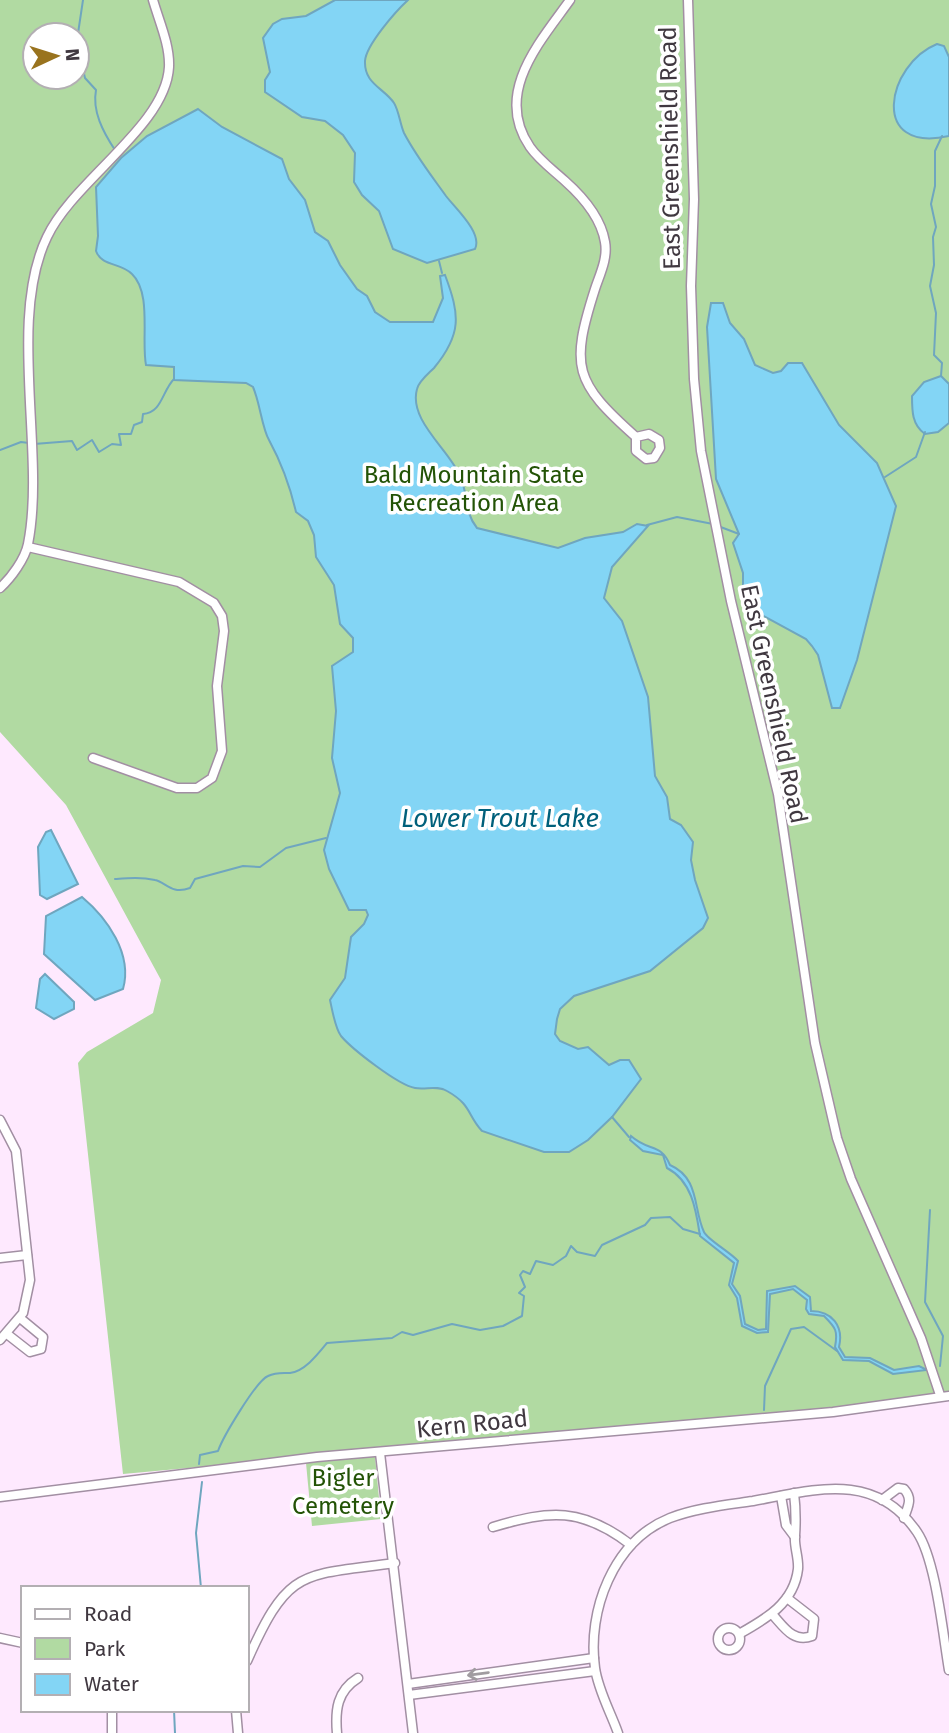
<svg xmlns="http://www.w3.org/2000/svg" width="949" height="1733" font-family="'Fira Sans',sans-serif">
<rect width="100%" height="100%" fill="#fee9fe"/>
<!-- green -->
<g fill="#b1daa2" fill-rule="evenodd">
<path d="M0,0H949V1398L123,1474L78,1063L87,1052L153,1013L161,980L66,805L0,732ZM35,35H77V77H35Z"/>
<polygon points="375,1456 381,1519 312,1526 306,1463"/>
</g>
<!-- water -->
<g fill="#83d5f5" stroke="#6fa6bf" stroke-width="2">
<path d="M335,0H408C396,11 366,45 365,61C364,84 384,88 394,103C399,111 400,124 404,133C416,156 431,175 446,196C455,208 483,233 475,249L427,263L393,249L379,211L362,195L354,182L355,153L343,135L325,121L302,117L265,92V80L270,72L263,38L273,24L282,19L306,16Z"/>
<path d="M937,44L944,46L949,57V136C868,154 887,64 937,44Z"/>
<path d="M198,109L222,127L282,159L289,179L305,200L315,232L328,241L340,265L357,289L367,296L375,312L390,322H433L443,298L440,276L445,275C460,315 462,334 434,368C428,374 419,381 417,389C408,421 451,451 461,478C468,495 464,512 477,528L558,548L585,538L623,532L637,524L648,526L612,567L604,598L622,621L648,697L655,776L667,797L670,819L681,825L693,842L691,860L695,880L708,918L703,928L650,971L574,996L560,1009L557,1019L555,1034L560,1041L578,1049L588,1047L609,1065L620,1060H629L641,1079L612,1117L588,1140L569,1152H544L482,1131C467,1115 472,1105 447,1091C437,1085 426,1090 415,1088C398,1085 352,1049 341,1036C335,1028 332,1009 330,1000L345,978L351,937L364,924L368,915L366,910H349L329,869L324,850L340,793L332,758L336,711L332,666L353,652V638L340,624L334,585L316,557L314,535L308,521L296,512C290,486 281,462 269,440C262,428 260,403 253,387L246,383L174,380V367L146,365C141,340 152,293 132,274C120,262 102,267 96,251L98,236L96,187L121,158L147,136Z"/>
<polygon points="711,303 723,303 730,323 744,339 755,365 773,373 781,371 788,363 802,363 839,425 877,463 896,506 857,660 840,708 832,708 818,655 812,646 806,639 747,607 743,598 743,573 733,543 739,534 716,479 707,327"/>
<path d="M941,376L949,384V423L938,432L925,434C912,425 912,411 912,396L924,382Z"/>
<polygon points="51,830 78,884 47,899 40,895 38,847 46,832"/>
<path d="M82,897C107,918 133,954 123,989L95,1000L44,954L46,916Z"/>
<polygon points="45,974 74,1002 74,1009 54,1019 36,1008 40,979"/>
<path d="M631,1136C649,1152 661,1143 670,1165C700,1178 693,1209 704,1232C708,1240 730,1252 738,1261L732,1284L740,1296L745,1324L758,1330L766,1329L767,1291L795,1286L810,1297L811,1311C832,1311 844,1326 839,1347L845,1357L870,1358L894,1370L919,1366L927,1370L893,1374L869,1361L843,1360L835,1347C838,1331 836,1328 824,1316L809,1314L806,1309L807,1300L793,1289L770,1294L768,1332L757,1333L742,1326L737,1298L729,1285L734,1263L700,1236C696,1210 692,1181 667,1168L663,1155L643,1151L630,1140Z"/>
</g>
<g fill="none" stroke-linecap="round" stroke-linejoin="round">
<!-- stream -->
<g stroke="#6fa6bf" stroke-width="2">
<polyline points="77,40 83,0"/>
<path d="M77,43L85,78L96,90C92,111 103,132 115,150"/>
<polyline points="439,261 442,273"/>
<polyline points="941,376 942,363 934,355 936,313 930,286 934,265 933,237 936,227 931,204 935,186 935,151 942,136"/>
<path d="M34,444L72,441L77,450L92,440L99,452L112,444L121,445L119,434H131L134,425L142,422L143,414C162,413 162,391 174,379"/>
<polyline points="0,450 21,442 29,443"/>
<polyline points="885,477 916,457 925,432"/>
<polyline points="647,525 677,517 713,524"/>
<polyline points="718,526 739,534"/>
<path d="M115,879C129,878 141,877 155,880C166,882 171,895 190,888L195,879L243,866L260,867L286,848L326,838"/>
<polyline points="612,1117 629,1137"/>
<polyline points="930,1210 925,1302 943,1336 940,1366"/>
<polyline points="764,1410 765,1386 791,1329 804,1327 837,1351"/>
<path d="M199,1464L200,1455L218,1451C223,1437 256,1381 268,1376C276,1372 282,1373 290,1373C305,1371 318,1354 327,1343L392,1338L402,1332L413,1335L452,1324L480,1330L503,1326L522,1316L524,1296L519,1293L525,1287L520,1275L523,1271L530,1274L536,1261L553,1265L566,1256L571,1246L577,1252L595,1256L602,1245L645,1225L651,1218L670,1217L683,1229L700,1234"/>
<polyline points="201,1588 196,1533 202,1482"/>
<polyline points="174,1710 175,1733"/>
</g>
<defs>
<g id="street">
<path d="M570,0C540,42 493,93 530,147C539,160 553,170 565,181C583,197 601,218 605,242C608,258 600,274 595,289C570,367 574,382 636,437"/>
<polyline points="688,0 694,199 691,286 694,379 701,451 731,601 778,794 815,1043 837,1138 851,1179 921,1338 940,1395"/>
<polygon points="649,434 659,440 660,448 654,458 646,459 636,451 636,437"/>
<polyline points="28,547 179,582 214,603 222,616 224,631 217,686 222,751 212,778 197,788 177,788 93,758"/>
<path d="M0,588C11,578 25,559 28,544C46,454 7,320 47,237C73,181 166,126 169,67C170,45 159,21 153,0"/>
<polyline points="0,1120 16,1151 30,1280 23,1313 0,1340"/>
<polyline points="0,1258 27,1255"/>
<polyline points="7,1334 30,1352 41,1349 43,1337 20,1318"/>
<polyline points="380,1453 413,1733"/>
<polyline points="781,1496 786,1525 795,1537"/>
<polyline points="0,1497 317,1457 833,1412 949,1396"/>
<path d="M882,1500L898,1488L904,1489C913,1499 908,1506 904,1518"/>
<path d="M493,1527C550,1510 582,1507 631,1545"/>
<path d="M772,1614C784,1627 793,1643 812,1636L814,1619L787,1598"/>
<circle cx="729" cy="1639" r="11"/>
<path d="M739,1634C766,1619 794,1603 798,1569C799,1558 794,1547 795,1536C796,1521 796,1509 794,1493"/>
<polyline points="0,1638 23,1643"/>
<path d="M247,1661C289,1567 300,1576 395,1563"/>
<polyline points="408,1684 594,1658"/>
<polyline points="409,1695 595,1671"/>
<polyline points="112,1710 112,1733"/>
<polyline points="236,1710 238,1733"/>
<path d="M337,1733C335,1710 337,1691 358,1678"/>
<path d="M618,1733C611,1713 598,1690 595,1668C587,1611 613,1541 670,1518C696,1508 726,1505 753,1501C814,1490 875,1470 917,1532C936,1560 943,1635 949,1670"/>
</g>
</defs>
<!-- street casing -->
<use href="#street" stroke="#a28fa3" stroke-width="11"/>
<!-- street -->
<use href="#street" stroke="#fff" stroke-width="8"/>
</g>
<!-- one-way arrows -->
<defs><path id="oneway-shaft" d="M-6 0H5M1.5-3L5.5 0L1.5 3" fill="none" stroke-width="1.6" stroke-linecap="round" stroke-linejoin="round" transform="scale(1.75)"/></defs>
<use stroke="#a09ca0" href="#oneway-shaft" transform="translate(478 1674) rotate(172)"/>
<g text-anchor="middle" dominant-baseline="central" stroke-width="7" stroke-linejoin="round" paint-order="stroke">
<!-- street labels -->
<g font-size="24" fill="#403840" stroke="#fff">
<text transform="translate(670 148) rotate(-91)">East Greenshield Road</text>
<text transform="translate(774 704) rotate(78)">East Greenshield Road</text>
<text transform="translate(472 1424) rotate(-6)">Kern Road</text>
</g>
<!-- park labels -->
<g font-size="24" fill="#235306" stroke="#fff">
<text x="474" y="475">Bald Mountain State<tspan x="474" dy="28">Recreation Area</tspan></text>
<text x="343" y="1478">Bigler<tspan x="343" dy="28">Cemetery</tspan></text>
</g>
<!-- water labels -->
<g font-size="26" font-style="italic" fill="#00607b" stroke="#fff">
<text x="500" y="818">Lower Trout Lake</text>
</g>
</g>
<!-- legend -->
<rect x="21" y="1586" width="228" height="126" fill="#ffffff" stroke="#b3afb3" stroke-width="2"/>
<rect x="35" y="1609" width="35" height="10" fill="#ffffff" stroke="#b3afb3" stroke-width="2"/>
<text x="84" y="1621" font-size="21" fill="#403840">Road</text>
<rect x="35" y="1638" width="35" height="21" fill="#b1daa2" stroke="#b3afb3" stroke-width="2"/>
<text x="84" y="1656" font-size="21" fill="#403840">Park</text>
<rect x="35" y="1674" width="35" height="21" fill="#83d5f5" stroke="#b3afb3" stroke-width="2"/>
<text x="84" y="1691" font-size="21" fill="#403840">Water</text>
<!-- north arrow -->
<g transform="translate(56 56) rotate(86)"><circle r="33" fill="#ffffff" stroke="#b3afb3" stroke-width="2"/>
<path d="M0-5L12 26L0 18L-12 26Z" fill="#99731e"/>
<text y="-10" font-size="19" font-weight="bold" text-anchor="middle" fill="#403840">N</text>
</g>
</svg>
